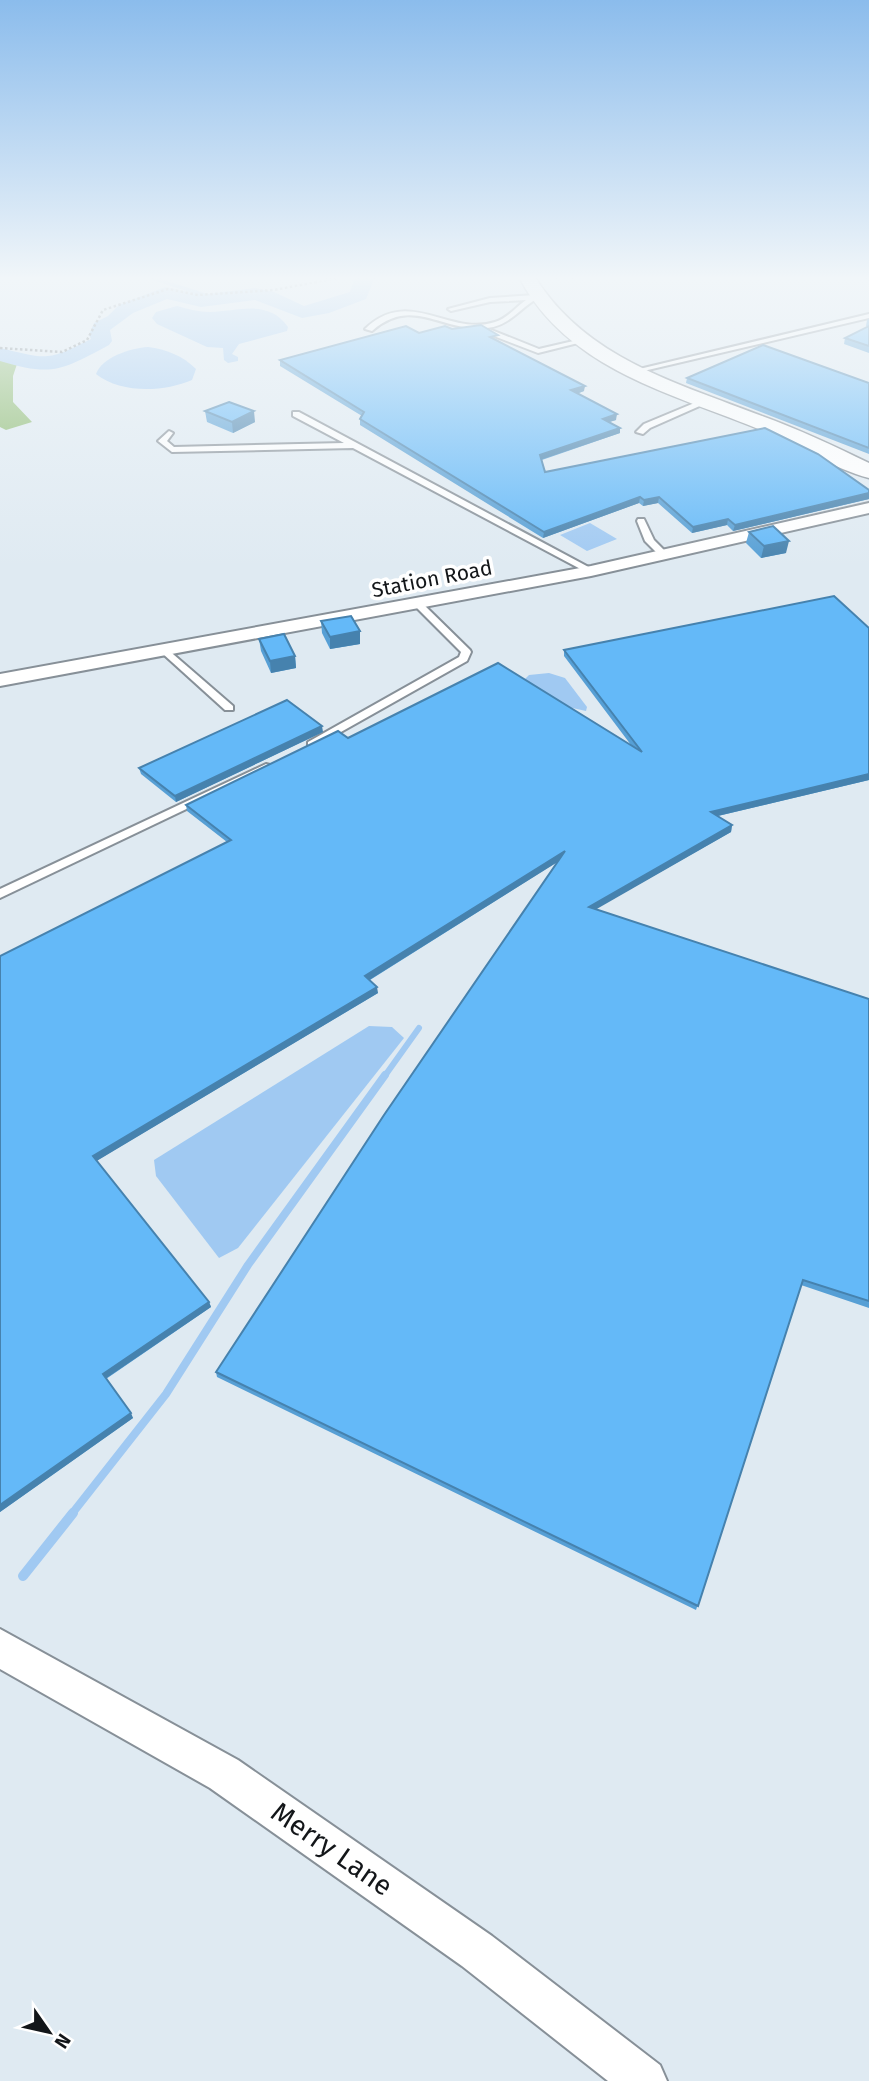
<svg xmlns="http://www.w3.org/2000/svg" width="869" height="2081" font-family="'Fira Sans',sans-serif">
<rect width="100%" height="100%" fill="#dfeaf2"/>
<!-- forest -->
<polygon fill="#85b665" points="0,354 19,358 13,376 13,402 32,422 6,430 0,427"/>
<!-- water -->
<g fill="#a0c9f2">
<path d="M177,306C188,309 199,312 210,312C238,312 268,298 288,327L287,331L239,344L232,354L238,357V361L228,363L224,360L223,348L207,347L157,324L152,318L156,312Z"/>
<path d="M148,347C166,349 183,356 196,369L192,380C164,392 121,394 96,374C102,357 131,348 148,347Z"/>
<polygon points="590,523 617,539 587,551 560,535"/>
<polygon points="549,673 565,678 587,707 586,711 568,707 524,680 529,675"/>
<polygon points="369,1026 392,1027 404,1038 238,1248 219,1258 156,1176 154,1160"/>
</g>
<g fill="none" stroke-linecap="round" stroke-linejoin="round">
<!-- stream-far3 -->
<polyline stroke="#a0c9f2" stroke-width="3.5" points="149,277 220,300"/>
<!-- stream-far2 -->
<polyline stroke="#a0c9f2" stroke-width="6" points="384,1077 419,1028"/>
<!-- stream-far1 -->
<polyline stroke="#a0c9f2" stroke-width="8" points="71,1515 166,1394 248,1265 385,1075"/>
<!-- stream -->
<polyline stroke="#a0c9f2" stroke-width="10" points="23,1576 73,1513"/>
<!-- river -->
<path fill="#a0c9f2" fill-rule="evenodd" d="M355,277H375L366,299L329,313L302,318L255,300L201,307L167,299L133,313L110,330L112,341L109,345C62,370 53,377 0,361V348C47,359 46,362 91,339L89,335L94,323L108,316L119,305L165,287L201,295L255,288L274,292L304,306L350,292Z"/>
<defs>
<g id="service">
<path d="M535,295L538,296V298C520,308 509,326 487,328C442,333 413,295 372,331L365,329C409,286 449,337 495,322C508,318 516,307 526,300L490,302L451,311L448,309L490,298Z"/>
<polygon points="869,314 869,318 635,373 631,371"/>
<polygon points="489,329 539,349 582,339 586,341 538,353 486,333"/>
<polygon points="704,399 711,401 650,428 643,434 636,432 644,424"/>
<polygon points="293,412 299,412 596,571 588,573 353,448 172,452 158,441 169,431 173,433 167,441 174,447 344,443 293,416"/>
<polygon points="638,519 644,519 654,540 666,552 666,556 660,556 645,541 637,521"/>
<polygon points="416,603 422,603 470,650 471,652 467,661 316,746 308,746 308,742 459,657 461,652 416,607"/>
<polygon points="166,648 233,706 233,710 225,710 162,653 162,649"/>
<polygon points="266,764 270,765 270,769 0,898 0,889"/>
</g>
<g id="minor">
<polygon points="869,503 869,513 591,576 0,686 0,674 591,566"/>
<polygon points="0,1629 238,1760 492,1936 660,2065 667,2081 608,2081 462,1966 210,1788 0,1669"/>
</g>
<path id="secondary" d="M519,277H535C585,358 677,383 762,416C798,429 834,446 869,463V478C834,469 800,446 766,432C675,394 568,371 519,277Z"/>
</defs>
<!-- service casing -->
<use href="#service" stroke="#879098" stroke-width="4"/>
<!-- minor casing -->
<use href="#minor" stroke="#879098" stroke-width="4"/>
<!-- secondary casing -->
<use href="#secondary" stroke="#879098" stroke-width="3"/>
<!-- path -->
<g stroke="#7c8489" stroke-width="2.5" stroke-dasharray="2.5 2.5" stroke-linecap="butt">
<polyline points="551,277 576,277"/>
<polyline points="866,277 869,278"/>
<polyline points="0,348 62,352 87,340 103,310 168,289 198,295 274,290 343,277"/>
</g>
<!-- service -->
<use href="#service" fill="#fff" fill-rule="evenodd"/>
<!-- minor -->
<use href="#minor" fill="#fff" fill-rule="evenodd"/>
<!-- secondary -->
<use href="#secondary" fill="#fff" fill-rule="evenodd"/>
</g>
<!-- wall -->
<g fill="#569fd5">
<polygon points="869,319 869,353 844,344 845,338 868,327 866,326 867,320"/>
<polygon points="452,329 497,340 584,391 577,394 616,420 609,422 620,428 620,433 542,460 545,472 869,490 869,499 733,531 727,525 692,533 658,503 643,506 639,503 543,538 360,425 360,419 362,416 280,366 280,360 419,333"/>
<polygon points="687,378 869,383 869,454 686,383"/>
<polygon points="205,411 255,422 233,433 207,422"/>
<polygon points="749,532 786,553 761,558 746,543"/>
<polygon points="321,621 360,644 330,649 322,633"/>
<polygon points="259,639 295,656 296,668 271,673 261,651"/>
<polygon points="564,650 869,780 718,816 732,825 731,832 595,909 869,999 869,1308 801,1285 696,1610 217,1377 216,1372 557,862 370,980 378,993 96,1161 209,1302 211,1307 106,1379 133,1418 0,1512 0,956 227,842 187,811 186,805 348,738 631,745 564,656"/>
<polygon points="323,732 176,802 141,774 139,768"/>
</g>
<!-- shaded-wall -->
<g fill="#4682ae">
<polygon points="585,386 584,391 570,396 571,390"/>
<polygon points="254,411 255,422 233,433 232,422"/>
<polygon points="617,414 616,420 603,424 603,419"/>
<polygon points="620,428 620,433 540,460 540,455"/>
<polygon points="869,493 869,499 733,531 735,525"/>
<polygon points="640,497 639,503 543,538 544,532"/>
<polygon points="659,497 658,503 643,506 644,500"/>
<polygon points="728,519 727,525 692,533 693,527"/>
<polygon points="789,541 786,553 761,558 764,546"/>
<polygon points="360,631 360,644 330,649 330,637"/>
<polygon points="295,656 296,668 271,673 270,661"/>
<polygon points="322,726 323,732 176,802 175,796"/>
<polygon points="869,774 869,780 709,818 711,812"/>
<polygon points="732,825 731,832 588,914 589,907"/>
<polygon points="565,851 564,858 366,982 365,976"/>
<polygon points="377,987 378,993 95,1162 93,1156"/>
<polygon points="209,1302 211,1307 105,1379 103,1374"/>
<polygon points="131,1413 133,1418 0,1512 0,1505"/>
</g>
<!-- building -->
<g fill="#64b9f8" stroke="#4682ae" stroke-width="2">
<polygon points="481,325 498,335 490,337 585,386 571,390 617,414 603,419 620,428 540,455 545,472 765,428 818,454 869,490 869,493 735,525 728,519 693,527 659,497 644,500 640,497 544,532 360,419 364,412 280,360 406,326 419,333 445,326 452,329"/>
<polygon points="869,326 869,346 845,338"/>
<polygon points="763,345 869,383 869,448 687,378"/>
<polygon points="229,402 254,411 232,422 205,411"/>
<polygon points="773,526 789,541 764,546 749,532"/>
<polygon points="834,596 869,628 869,774 711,812 732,825 589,907 869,999 869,1301 803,1280 698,1606 216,1372 384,1115 565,851 365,976 377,987 93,1156 209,1302 103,1374 131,1413 0,1505 0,956 231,840 186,805 338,731 348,738 498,663 642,752 564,650"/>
<polygon points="351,616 360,631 330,637 321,621"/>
<polygon points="284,634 295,656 270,661 259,639"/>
<polygon points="287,700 322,726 175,796 139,768"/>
</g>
<!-- sky -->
<linearGradient id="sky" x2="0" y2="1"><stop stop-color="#8bbcec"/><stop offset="0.49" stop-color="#f1f6f9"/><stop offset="1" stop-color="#f1f6f9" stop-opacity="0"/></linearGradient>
<rect width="869" height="568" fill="url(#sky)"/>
<g text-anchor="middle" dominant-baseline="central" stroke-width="7" stroke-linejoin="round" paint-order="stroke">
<!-- far-street labels -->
<g font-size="21" fill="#131619" stroke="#fff">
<text transform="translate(432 579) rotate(-11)">Station Road</text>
</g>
<!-- near-street labels -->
<g font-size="28" fill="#131619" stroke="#fff">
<text transform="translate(332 1849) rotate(35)">Merry Lane</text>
</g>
</g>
<!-- north arrow -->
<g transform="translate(49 2032) rotate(124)" stroke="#ffffff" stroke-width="5" paint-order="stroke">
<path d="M0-5L12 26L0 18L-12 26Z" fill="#131619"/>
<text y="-10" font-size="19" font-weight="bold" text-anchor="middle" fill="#131619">N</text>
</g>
</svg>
